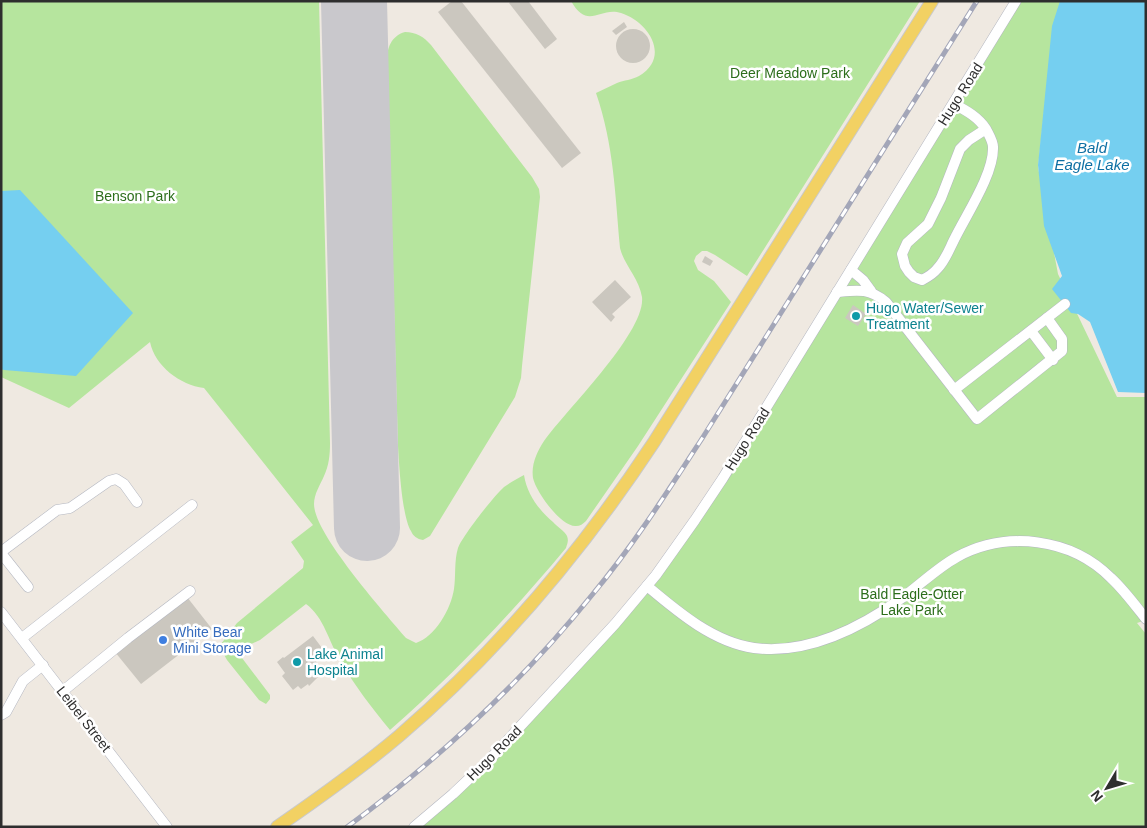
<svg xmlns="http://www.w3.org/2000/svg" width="1147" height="828" font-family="Arial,sans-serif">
<rect width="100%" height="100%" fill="#efe9e1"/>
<!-- green -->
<g fill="#b6e59e">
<path d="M1,1H319L330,443C330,455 329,465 324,476C320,485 314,494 314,504C314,534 385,613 406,638L416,643C435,637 451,609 454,589C456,576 454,561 458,548C463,535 494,496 504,487C511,482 517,479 524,475C527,494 538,509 553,522C557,527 565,531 567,536C569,541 567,544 566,548C512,613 454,674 390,730C372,708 354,685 340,660C329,642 324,617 306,604L260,640L247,646L241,651L242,658L270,695V699L266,704L259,700L227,660L222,651L221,644L237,623L303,568L304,561L291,542L313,525L204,388C180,385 155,366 150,342L69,408L1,377Z"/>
<path d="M571,1H920L747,276L715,255L707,251H702L696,256L694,261L698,270L714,281L731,302L638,446L586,521C583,524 580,526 576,526C561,527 536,492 533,478C531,464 537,452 544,441C566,410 646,332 642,297C639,278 624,265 620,248C615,193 614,146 596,93C603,90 610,86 617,83C624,80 632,80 639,76C671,57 649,22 621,13C600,6 588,31 571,1Z"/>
<polygon points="1016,1 1061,1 1050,57 1038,167 1058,274 1117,397 1146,397 1146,620 1137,623 1146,634 1146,827 414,827 556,689 695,520"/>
<path d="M405,32C416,32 424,37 431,45L532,177L539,189L540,197L522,366L521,378L515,397L430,536L423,540C417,539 413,536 411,531C402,517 399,464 398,446L387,61C387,48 391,36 405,32Z"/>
</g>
<!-- water -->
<g fill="#75cff0">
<polygon points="1060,1 1146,1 1146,393 1118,392 1090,322 1078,314 1071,313 1052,289 1062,276 1044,226 1038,165 1052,26"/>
<polygon points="20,190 133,313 76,376 4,370 1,369 1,191"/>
</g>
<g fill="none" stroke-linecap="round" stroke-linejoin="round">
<!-- runway -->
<polyline stroke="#c9c8cc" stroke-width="66" points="354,1 367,528"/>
</g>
<!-- building -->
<g fill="#cbc7bf">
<polygon points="452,1 461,1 581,153 562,168 438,12"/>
<polygon points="511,1 528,1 557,39 545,49 509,3"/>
<polygon points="624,22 627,27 616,35 612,31"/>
<circle cx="633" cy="46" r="17"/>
<polygon points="705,256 713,261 710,266 702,262"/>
<polygon points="615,280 631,297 612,314 615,317 611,322 592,302"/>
<polygon points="853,305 866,314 858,326 845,318"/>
<polygon points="187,597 212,629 141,684 115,652"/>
<polygon points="313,636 322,648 312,657 317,663 315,664 322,673 309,686 308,684 301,689 298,686 293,690 282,676 285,673 277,662 283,657 284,658"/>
</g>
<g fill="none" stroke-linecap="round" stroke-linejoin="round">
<defs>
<g id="minor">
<path d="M954,104C967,111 978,117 986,129L969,140L960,149L941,198L928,224L907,243L902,254L905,266L909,272L914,277L922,280C928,277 933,274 937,269C946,260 950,247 956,236C968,212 994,173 993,147C993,141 989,135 986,129"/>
<polyline points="851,270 863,280 871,291"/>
<path d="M837,292C858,290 869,288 886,302L977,419L1062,351V339L1047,318"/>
<polyline points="1031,331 1053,360"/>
<polyline points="954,390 1065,304"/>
<polyline points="1,552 57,510 70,508 109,481 116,479 124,484 137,502"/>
<polyline points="1,553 28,587"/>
<path d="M647,586C678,612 713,642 754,648C807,655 860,628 902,598C920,585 937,568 957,557C1007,530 1071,538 1111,578C1124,590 1135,605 1146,619"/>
<polyline points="1,612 167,827"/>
<polyline points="22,638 192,505"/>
<polyline points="63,691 128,638 190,591"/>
<polyline points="1,715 6,712 23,681 43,665"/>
<polyline points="414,827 453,794 492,757 615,624 656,575 695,520 723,478 1016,1"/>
</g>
<path id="major" d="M277,827C319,798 360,769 399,736C498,651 582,551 654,442L932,1"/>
</defs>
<!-- minor casing -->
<use href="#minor" stroke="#b4b7c1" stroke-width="11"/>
<!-- major casing -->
<use href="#major" stroke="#c9c9c9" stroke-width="14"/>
<!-- minor -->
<use href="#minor" stroke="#fff" stroke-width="10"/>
<!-- major -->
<use href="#major" stroke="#f2d163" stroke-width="12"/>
<defs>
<path id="rail" d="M347,827C438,760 521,683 592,595C633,546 668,491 703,437L977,1"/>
</defs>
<!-- rail casing -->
<use href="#rail" stroke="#a3a6b8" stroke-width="5"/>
<!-- rail -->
<use href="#rail" stroke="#fff" stroke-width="3" stroke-dasharray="9" stroke-linecap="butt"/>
</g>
<!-- markers -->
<g fill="#0f9aa8" stroke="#fff" stroke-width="2">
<circle cx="856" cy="316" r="5"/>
<circle cx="297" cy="662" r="5"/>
</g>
<circle fill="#3f7fe0" stroke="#fff" stroke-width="2" cx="163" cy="640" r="5"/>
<g text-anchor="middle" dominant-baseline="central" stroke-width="5" stroke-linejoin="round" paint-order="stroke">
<!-- park labels -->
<g font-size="14" fill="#2c6e1b" stroke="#fff">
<text x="790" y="73">Deer Meadow Park</text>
<text x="135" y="196">Benson Park</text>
<text x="912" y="594">Bald Eagle-Otter<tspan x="912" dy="16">Lake Park</tspan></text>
</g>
<!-- street labels -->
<g font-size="14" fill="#2e2e2e" stroke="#fff">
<text transform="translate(960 94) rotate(-58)">Hugo Road</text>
<text transform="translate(747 439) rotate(-58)">Hugo Road</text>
<text transform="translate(84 719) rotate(52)">Leibel Street</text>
<text transform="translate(494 753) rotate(-45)">Hugo Road</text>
</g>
<!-- culture labels -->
<g font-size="14" fill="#0d838f" stroke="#fff" text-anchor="start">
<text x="866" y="308">Hugo Water/Sewer<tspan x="866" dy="16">Treatment</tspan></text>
<text x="307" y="654">Lake Animal<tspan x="307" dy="16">Hospital</tspan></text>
</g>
<!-- shop labels -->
<g font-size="14" fill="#366cbe" stroke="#fff" text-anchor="start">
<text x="173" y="632">White Bear<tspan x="173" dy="16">Mini Storage</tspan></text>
</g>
<!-- water labels -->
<g font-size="15" font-style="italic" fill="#0d6fa3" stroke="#fff">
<text x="1092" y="147">Bald<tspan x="1092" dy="17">Eagle Lake</tspan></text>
</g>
</g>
<!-- border -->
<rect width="1147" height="828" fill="none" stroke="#2e2e2e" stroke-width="5"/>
<!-- north arrow -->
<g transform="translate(1107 788) rotate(232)" stroke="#ffffff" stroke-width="4" paint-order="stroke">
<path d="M0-4L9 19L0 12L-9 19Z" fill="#2e2e2e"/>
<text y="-8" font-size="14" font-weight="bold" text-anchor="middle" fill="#2e2e2e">N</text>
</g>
</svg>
